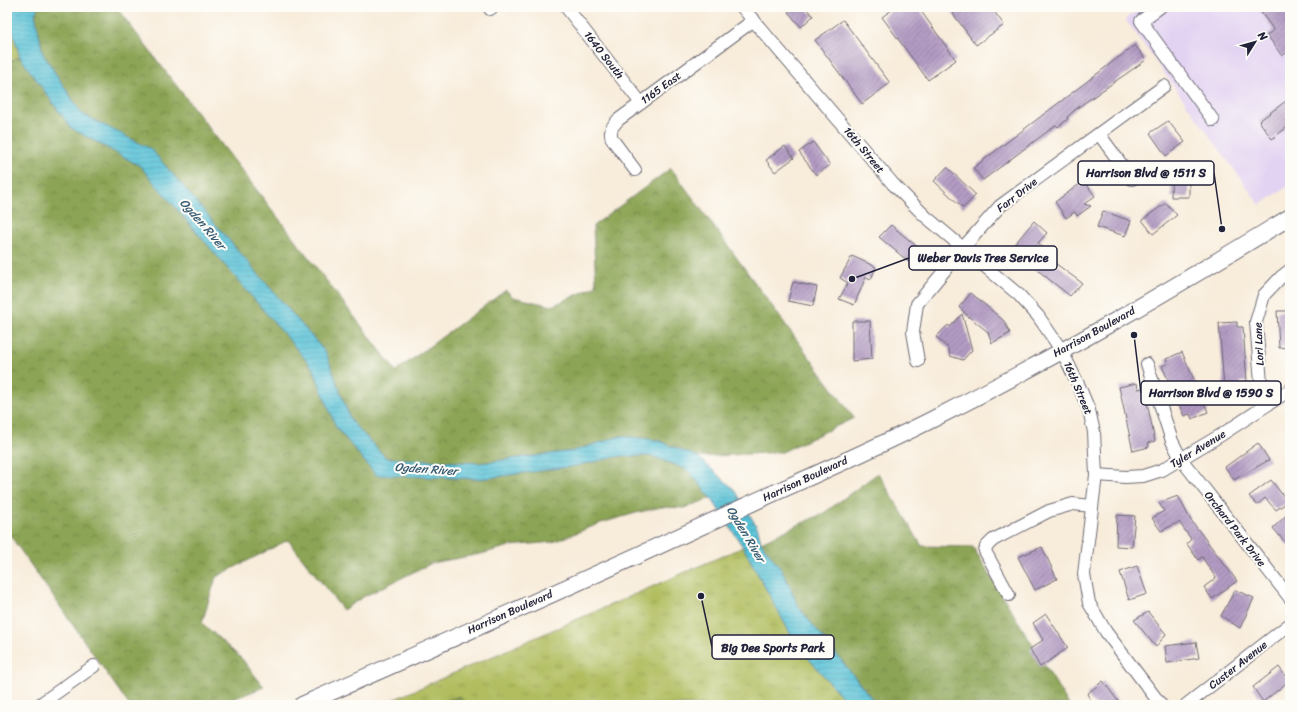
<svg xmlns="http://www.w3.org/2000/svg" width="1297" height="712" font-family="Sriracha,sans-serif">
<defs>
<pattern id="grass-tufts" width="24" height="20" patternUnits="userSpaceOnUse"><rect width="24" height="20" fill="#b1bd5e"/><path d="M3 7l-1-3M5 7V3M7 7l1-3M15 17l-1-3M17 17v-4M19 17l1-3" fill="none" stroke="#98a253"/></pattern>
<pattern id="forest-crowns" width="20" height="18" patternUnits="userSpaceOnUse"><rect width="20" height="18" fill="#8ca455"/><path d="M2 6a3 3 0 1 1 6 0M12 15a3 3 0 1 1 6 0" fill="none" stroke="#728548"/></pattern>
<pattern id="water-rules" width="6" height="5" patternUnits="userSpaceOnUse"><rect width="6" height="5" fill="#5ac2d7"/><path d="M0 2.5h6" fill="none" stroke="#4ea6b9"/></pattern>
<pattern id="building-hatch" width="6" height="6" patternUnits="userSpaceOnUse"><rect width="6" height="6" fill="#b39bc3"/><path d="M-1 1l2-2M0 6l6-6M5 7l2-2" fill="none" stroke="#917ea0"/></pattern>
</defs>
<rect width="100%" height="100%" fill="#fdfcf7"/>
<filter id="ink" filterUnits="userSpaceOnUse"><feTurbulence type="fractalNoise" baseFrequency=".025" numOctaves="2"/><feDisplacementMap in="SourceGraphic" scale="8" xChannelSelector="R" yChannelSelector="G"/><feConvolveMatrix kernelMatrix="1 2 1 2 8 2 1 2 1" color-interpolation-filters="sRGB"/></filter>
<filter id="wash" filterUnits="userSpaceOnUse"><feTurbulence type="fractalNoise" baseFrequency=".012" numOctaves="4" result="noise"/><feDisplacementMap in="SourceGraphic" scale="16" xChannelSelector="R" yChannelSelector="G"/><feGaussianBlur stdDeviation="0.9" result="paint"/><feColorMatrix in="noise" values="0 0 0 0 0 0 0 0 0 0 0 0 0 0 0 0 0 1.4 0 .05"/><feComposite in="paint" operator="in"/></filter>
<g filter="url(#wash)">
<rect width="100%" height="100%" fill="#f8ecda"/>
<!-- built -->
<polygon fill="#e3d3f2" points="1142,7 1290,7 1290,185 1260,205 1125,19"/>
<!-- grass -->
<g fill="url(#grass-tufts)" stroke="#6a704c">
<polygon points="7,12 20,57 7,62"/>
<polygon points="743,547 796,644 849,705 381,705"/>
</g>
<!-- forest -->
<g fill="url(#forest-crowns)" stroke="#576348">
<polygon points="38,7 116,7 396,371 506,290 513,297 552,306 596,286 593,226 671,168 854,418 782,452 698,457 657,440 621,436 573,451 479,463 386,458 351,421 326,353 151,150 82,114 43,54 35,14"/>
<polygon points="20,57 71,128 140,166 313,368 336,427 376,475 480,479 575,466 620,456 652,456 688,470 711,498 684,508 661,507 636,513 601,523 553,542 510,546 481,554 432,563 363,597 343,610 288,540 216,577 202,623 242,659 264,687 218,705 129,705 7,531 7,62"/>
<polygon points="878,473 922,546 973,547 1069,705 877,705 800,609 783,572 761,542 824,513"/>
<polygon points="460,696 467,705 431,705"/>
</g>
<!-- water -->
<polygon fill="url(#water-rules)" stroke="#3e7289" points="7,7 38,7 35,14 43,54 82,114 151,149 326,353 351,421 386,458 479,463 573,451 621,436 657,440 698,457 735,490 758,529 761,542 783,572 800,609 877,705 849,705 796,644 743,547 711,498 688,470 652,456 620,456 575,466 480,479 376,475 336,427 313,368 140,166 71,128 20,57 7,12"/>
<g id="blocks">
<!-- building -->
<g fill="url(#building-hatch)">
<polygon points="794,7 805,7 813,16 801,27 788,12"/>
<polygon points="896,7 918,7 956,60 928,80 882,17"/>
<polygon points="948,7 991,7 1004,25 976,45"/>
<polygon points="1257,7 1290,7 1290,50 1282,56 1267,35 1274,30"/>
<polygon points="843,20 890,83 862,104 815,40"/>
<polygon points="1135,45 1146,60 1077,108 1067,117 1068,119 1058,127 1056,125 983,180 973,168"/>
<polygon points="1290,98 1290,125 1272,139 1259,121"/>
<polygon points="1168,121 1185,142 1166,156 1150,133"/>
<polygon points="813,142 830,165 816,175 799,152"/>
<polygon points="785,146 794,158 775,172 766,160"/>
<polygon points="1172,166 1189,166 1189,197 1171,197"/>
<polygon points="947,167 976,195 963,208 934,181"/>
<polygon points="1084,181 1095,196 1084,204 1091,206 1077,216 1075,212 1066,218 1055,202"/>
<polygon points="1166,203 1177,215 1153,234 1142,220"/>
<polygon points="1103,211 1131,221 1125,236 1097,227"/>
<polygon points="1034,221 1047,233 1038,243 1044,248 1040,252 1082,283 1070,296 1030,264 1027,267 1008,252"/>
<polygon points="891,225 920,249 909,262 879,237"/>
<polygon points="852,256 876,267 871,279 866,277 854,305 839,299 848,283 840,278"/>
<polygon points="793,282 817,287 813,306 788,301"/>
<polygon points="971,293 1004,321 1010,333 992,343 988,332 963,312 964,312 959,307"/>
<polygon points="1277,311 1290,311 1290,347 1279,348"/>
<polygon points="962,314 972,350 963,360 950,356 949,349 936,337 948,325 950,327"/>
<polygon points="852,321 870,321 872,359 852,361"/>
<polygon points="1237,322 1237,327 1243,327 1247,382 1241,382 1241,387 1224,388 1219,323"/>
<polygon points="1182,352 1208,412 1192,419 1190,414 1184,416 1162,366 1168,363 1166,359"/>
<polygon points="1137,383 1138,389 1144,388 1155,441 1148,443 1149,447 1133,451 1119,387"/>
<polygon points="1258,443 1269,460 1234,480 1225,467"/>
<polygon points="1271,480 1288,502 1276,510 1265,498 1257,505 1249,496"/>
<polygon points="1178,496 1190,519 1237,581 1212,599 1204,587 1216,578 1202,557 1198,560 1187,544 1191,539 1179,522 1161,531 1152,518 1164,511 1159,503"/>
<polygon points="1290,512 1290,548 1273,528"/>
<polygon points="1117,515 1135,516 1132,547 1116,546"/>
<polygon points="1042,547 1057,579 1035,590 1018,557"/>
<polygon points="1137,566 1147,594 1129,600 1120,572"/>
<polygon points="1235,590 1254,598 1240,628 1221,616"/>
<polygon points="1148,612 1166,634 1156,647 1134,620"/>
<polygon points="1046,614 1068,648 1040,667 1030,649 1043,640 1033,623"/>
<polygon points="1196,642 1199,658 1167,663 1165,646"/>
<polygon points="1279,667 1289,681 1263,702 1253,687"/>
<polygon points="1103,681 1121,705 1094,705 1087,694"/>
</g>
</g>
</g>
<g filter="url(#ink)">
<use href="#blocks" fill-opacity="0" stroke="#6d6973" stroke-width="1"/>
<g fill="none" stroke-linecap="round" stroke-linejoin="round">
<defs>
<g id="minor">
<polyline points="566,7 641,103"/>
<polyline points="742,7 893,184 925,216 1019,295 1038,316 1062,351 1079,386 1089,410 1094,432 1096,475 1084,574 1089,603 1106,632 1161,705"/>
<polyline points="1160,7 1141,21 1213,120"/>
<polyline points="490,9 493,7"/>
<polyline points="1099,134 1132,179"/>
<path d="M635,170L612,139C609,130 612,127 618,120L754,20"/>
<polyline points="918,361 913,332 917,304 963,248 1000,206 1164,86"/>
<polyline points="1147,364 1172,441 1181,459 1290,598"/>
<polyline points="1263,407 1256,322 1264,295 1281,277 1290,270"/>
<polyline points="1096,475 1126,477 1143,476 1162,470 1221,435 1290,390"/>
<polyline points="1009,595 985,551 986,547 993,540 1049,511 1073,504 1092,506"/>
<polyline points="39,705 94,666"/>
<polyline points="1186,705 1290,624"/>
</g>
<path id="major" d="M302,705C452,639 603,572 752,503C816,474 881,446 943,414C1062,354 1177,286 1290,217"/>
</defs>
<!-- minor casing -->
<use href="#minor" stroke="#6d6973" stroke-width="14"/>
<!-- major casing -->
<use href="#major" stroke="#6d6973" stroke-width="18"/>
<!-- minor -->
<use href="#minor" stroke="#fff" stroke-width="12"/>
<!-- major -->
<use href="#major" stroke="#fff" stroke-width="16"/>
</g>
</g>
<g text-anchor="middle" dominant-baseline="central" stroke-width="4" stroke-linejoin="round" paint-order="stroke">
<!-- street labels -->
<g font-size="11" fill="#22223b" stroke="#fdfcf7">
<text transform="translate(604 55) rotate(52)">1640 South</text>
<text transform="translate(661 88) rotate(-36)">1165 East</text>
<text transform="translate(864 150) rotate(50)">16th Street</text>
<text transform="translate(1017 195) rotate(-38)">Farr Drive</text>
<text transform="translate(1094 332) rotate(-29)">Harrison Boulevard</text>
<text transform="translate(1259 344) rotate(-93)">Lori Lane</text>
<text transform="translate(1078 388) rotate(67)">16th Street</text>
<text transform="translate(1198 449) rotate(-31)">Tyler Avenue</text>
<text transform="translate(805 479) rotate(-25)">Harrison Boulevard</text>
<text transform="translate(1235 529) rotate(52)">Orchard Park Drive</text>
<text transform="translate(510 612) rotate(-24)">Harrison Boulevard</text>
<text transform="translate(1238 665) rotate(-38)">Custer Avenue</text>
</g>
<!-- water labels -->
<g font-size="12" font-style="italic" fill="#365a72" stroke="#fdfcf7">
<text transform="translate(203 224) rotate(49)">Ogden River</text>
<text transform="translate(426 469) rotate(4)">Ogden River</text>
<text transform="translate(746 534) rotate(59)">Ogden River</text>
</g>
</g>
<!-- callouts -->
<path fill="none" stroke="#22223b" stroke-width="1.5" d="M1222 229L1214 173M852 279L909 258M1134 335L1141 393M701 596L712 647"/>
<g fill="#22223b" stroke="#fdfcf7" stroke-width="1.5">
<circle cx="1222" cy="229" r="4"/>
<circle cx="852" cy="279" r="4"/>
<circle cx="1134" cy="335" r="4"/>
<circle cx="701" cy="596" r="4"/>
</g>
<g fill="#fdfcf7" stroke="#22223b" stroke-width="1.5">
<rect x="1078" y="161" width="136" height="24" rx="4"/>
<rect x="909" y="246" width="148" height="24" rx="4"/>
<rect x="1141" y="381" width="140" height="24" rx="4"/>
<rect x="712" y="635" width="122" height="24" rx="4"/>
</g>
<g font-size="12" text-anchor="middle" font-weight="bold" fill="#22223b">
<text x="1146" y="177">Harrison Blvd @ 1511 S</text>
<text x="983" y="262">Weber Davis Tree Service</text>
<text x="1211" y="397">Harrison Blvd @ 1590 S</text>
<text x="773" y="652">Big Dee Sports Park</text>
</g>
<!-- margin -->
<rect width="1297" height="712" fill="none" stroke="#fdfcf7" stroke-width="24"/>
<!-- north arrow -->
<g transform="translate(1255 42) rotate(53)" stroke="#fdfcf7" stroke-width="3" paint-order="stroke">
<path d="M0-3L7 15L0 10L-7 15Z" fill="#22223b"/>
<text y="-6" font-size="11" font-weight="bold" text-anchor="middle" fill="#22223b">N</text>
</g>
</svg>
